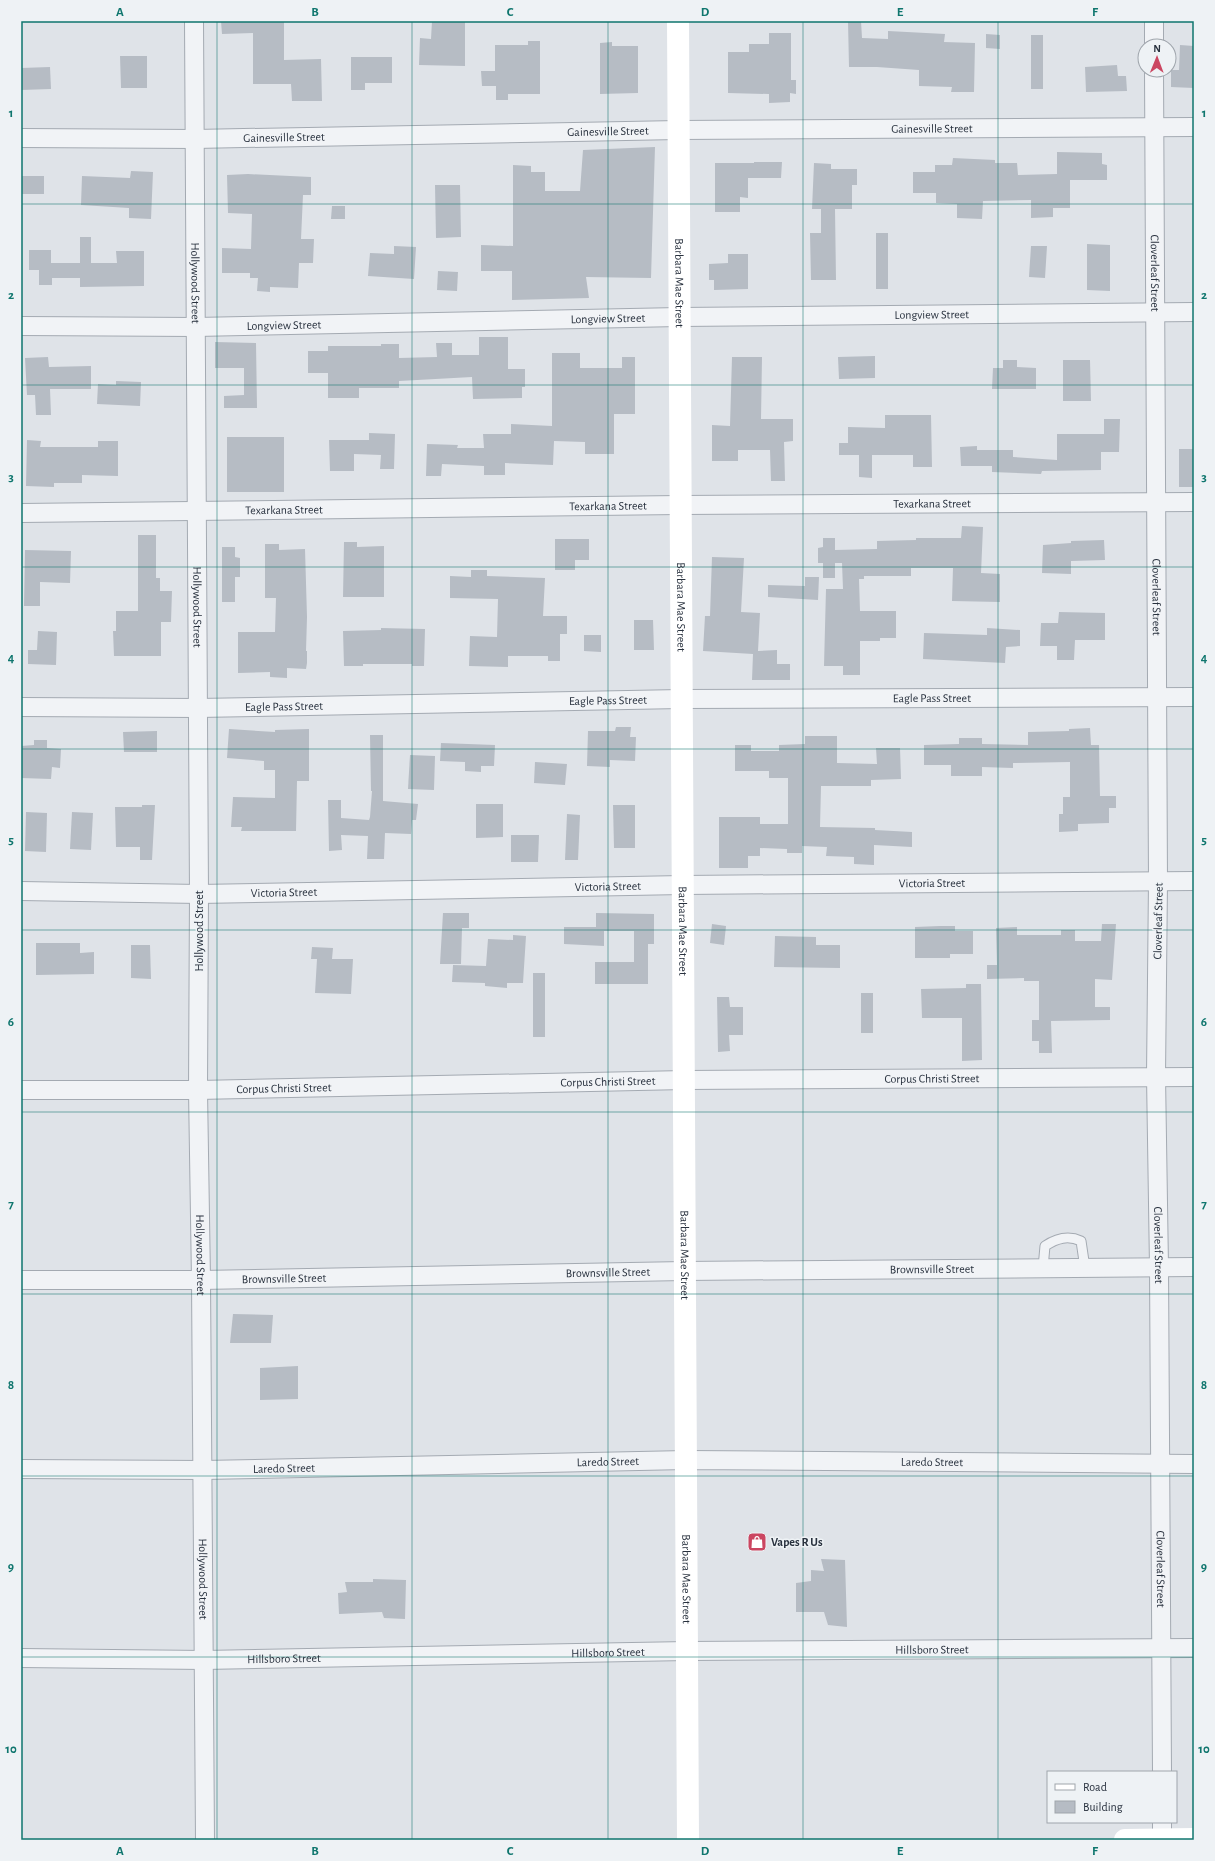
<svg xmlns="http://www.w3.org/2000/svg" width="1215" height="1861" font-family="'Alegreya Sans',sans-serif">
<rect width="100%" height="100%" fill="#dfe3e8"/>
<!-- building -->
<g fill="#b6bcc4">
<polygon points="221,21 284,21 284,60 321,59 322,101 292,101 291,84 253,84 253,33 222,34"/>
<polygon points="432,21 465,21 465,66 419,65 420,38 431,39"/>
<polygon points="848,21 861,21 862,38 888,39 888,31 945,34 944,42 975,43 974,92 951,92 952,87 919,86 919,70 877,67 849,67"/>
<polygon points="769,33 791,33 791,80 796,80 796,94 790,93 790,102 769,103 769,94 728,93 728,52 749,52 749,44 769,44"/>
<polygon points="986,34 1000,35 1000,49 986,48"/>
<rect x="1031" y="35" width="12" height="54"/>
<polygon points="528,41 540,41 540,94 508,94 508,100 496,100 496,86 482,86 481,71 495,71 495,45 528,45"/>
<polygon points="612,42 612,46 638,46 638,93 600,94 600,43"/>
<polygon points="1180,45 1194,46 1194,88 1171,87 1171,70 1179,70"/>
<polygon points="120,56 147,56 147,88 121,88"/>
<polygon points="351,57 392,57 392,83 365,83 365,90 351,90"/>
<polygon points="1117,65 1118,76 1126,76 1127,91 1086,92 1085,67"/>
<polygon points="50,67 51,89 21,90 21,68"/>
<polygon points="655,147 651,278 586,277 589,298 512,300 512,271 481,271 481,245 513,246 513,165 531,166 531,172 545,172 545,191 580,191 583,150"/>
<polygon points="1057,152 1102,153 1102,164 1107,165 1107,180 1070,180 1070,208 1053,208 1053,217 1031,218 1031,200 983,201 982,219 957,218 957,204 936,203 936,193 913,193 913,172 935,172 935,165 952,165 953,158 995,160 995,163 1017,163 1018,175 1057,174"/>
<polygon points="754,162 782,162 781,178 748,178 748,198 740,197 740,212 715,212 715,163 754,163"/>
<polygon points="814,163 831,164 831,169 857,169 857,185 852,185 852,209 835,209 836,280 811,280 810,233 821,233 821,209 812,209"/>
<polygon points="131,171 153,172 151,219 129,218 129,208 81,205 82,176 130,178"/>
<polygon points="248,174 311,177 311,195 303,195 301,239 314,239 313,263 299,263 298,288 270,287 270,292 257,291 258,278 250,278 250,273 222,273 222,248 251,249 252,214 228,213 227,175"/>
<rect x="21" y="176" width="23" height="18"/>
<polygon points="435,185 460,185 461,237 436,238"/>
<polygon points="332,206 345,206 345,219 331,219"/>
<rect x="876" y="233" width="12" height="56"/>
<polygon points="80,237 91,237 91,263 117,263 116,251 144,251 144,286 80,287 80,278 52,278 52,285 39,285 39,270 29,270 29,250 51,250 51,263 80,263"/>
<polygon points="1087,244 1110,245 1110,291 1087,290"/>
<polygon points="394,246 416,247 414,279 368,276 370,253 394,254"/>
<polygon points="1031,246 1047,246 1045,278 1029,277"/>
<polygon points="728,254 748,254 748,289 714,290 714,280 709,280 709,264 728,263"/>
<polygon points="438,271 458,272 457,291 437,290"/>
<polygon points="479,337 508,337 508,369 525,369 525,387 522,387 522,398 473,399 472,377 399,381 399,388 359,388 359,398 328,398 328,373 308,373 308,351 328,351 328,346 381,346 381,344 399,344 399,358 437,357 436,343 452,343 452,355 479,355"/>
<polygon points="215,342 256,343 257,408 224,408 224,396 244,395 244,368 215,368"/>
<polygon points="552,353 580,353 580,368 622,368 622,357 635,357 635,414 614,414 614,454 585,454 585,442 554,441 553,465 505,463 505,475 484,475 484,466 442,464 441,476 426,476 427,444 458,445 457,448 484,448 483,434 511,434 511,424 552,426"/>
<polygon points="875,356 875,378 839,379 838,357"/>
<polygon points="48,357 49,367 91,366 91,389 50,389 51,415 36,415 35,395 27,395 25,358"/>
<polygon points="732,357 762,357 761,419 793,419 793,441 784,442 785,481 771,481 770,450 738,450 738,461 712,461 712,425 730,426"/>
<polygon points="1003,360 1017,360 1017,367 1036,368 1036,389 992,389 993,368 1003,368"/>
<polygon points="1063,360 1090,360 1091,401 1063,401"/>
<polygon points="116,381 141,382 140,406 97,404 98,384 116,385"/>
<polygon points="885,415 931,415 932,467 913,467 913,455 872,455 872,478 859,477 859,455 839,455 839,443 848,443 848,427 885,428"/>
<polygon points="1104,419 1120,419 1119,452 1101,452 1101,470 1042,471 1041,474 992,472 992,466 961,466 960,447 977,446 977,450 1013,450 1013,457 1057,460 1057,434 1104,434"/>
<polygon points="369,433 395,434 394,469 380,469 381,455 354,454 354,471 330,471 329,440 369,440"/>
<rect x="227" y="437" width="57" height="55"/>
<polygon points="27,440 41,441 40,447 98,447 98,441 118,441 118,476 82,475 82,483 54,483 54,487 26,486"/>
<rect x="1179" y="449" width="15" height="38"/>
<polygon points="962,526 983,527 981,573 1000,574 1000,602 952,601 953,568 911,568 911,576 864,576 864,579 859,579 860,611 896,611 896,638 880,638 880,641 860,641 860,675 843,675 843,666 824,666 826,589 843,589 842,563 835,563 835,578 823,578 823,563 818,563 818,548 823,547 823,538 835,538 835,550 877,549 877,541 916,540 916,538 961,538"/>
<polygon points="138,535 156,535 156,578 160,578 160,591 172,591 171,622 161,622 161,656 114,656 113,631 116,631 116,611 138,611"/>
<polygon points="555,539 589,539 589,560 575,560 575,570 555,570"/>
<polygon points="1104,540 1105,560 1071,561 1071,574 1042,573 1043,545 1071,543 1071,541"/>
<polygon points="344,542 357,542 357,547 384,546 384,597 343,597"/>
<polygon points="265,544 279,544 279,550 305,549 307,617 306,651 307,651 307,663 306,669 287,668 287,678 270,677 270,672 238,673 238,632 275,632 276,598 265,598"/>
<polygon points="222,547 235,547 235,557 240,558 240,577 235,577 235,602 222,602"/>
<polygon points="25,550 71,551 70,583 40,582 40,606 24,606"/>
<polygon points="712,557 744,558 741,612 760,613 758,651 777,650 777,664 790,664 790,680 752,680 753,654 703,651 705,616 710,616"/>
<polygon points="471,570 487,570 487,576 545,578 543,616 567,616 567,634 560,634 560,661 548,661 548,656 508,656 508,667 469,666 470,636 497,637 498,599 450,598 450,576 471,577"/>
<polygon points="805,577 819,577 818,600 768,597 768,585 805,586"/>
<polygon points="1059,612 1105,613 1105,640 1075,640 1074,660 1057,660 1057,646 1040,646 1041,623 1058,623"/>
<polygon points="634,620 653,620 654,650 634,650"/>
<polygon points="381,628 425,629 424,666 412,666 412,664 363,664 363,666 344,666 343,631 381,630"/>
<polygon points="987,628 1020,630 1020,646 1006,647 1005,663 923,659 924,633 987,635"/>
<polygon points="38,631 57,632 56,665 28,664 28,650 37,650"/>
<polygon points="584,635 601,635 601,652 584,651"/>
<polygon points="616,727 631,727 630,737 636,737 635,761 610,760 610,767 587,766 588,731 615,731"/>
<polygon points="1090,728 1091,745 1099,745 1100,796 1116,796 1116,808 1109,808 1109,823 1078,824 1078,831 1059,832 1059,814 1063,814 1063,797 1070,797 1070,762 1013,763 1013,768 982,767 982,776 951,776 951,765 924,765 924,745 959,744 959,738 982,738 982,744 1028,745 1028,732 1069,731 1069,729"/>
<polygon points="229,729 275,732 275,730 309,729 309,781 297,781 296,831 241,831 242,827 231,827 233,797 275,798 275,770 264,770 264,761 227,758"/>
<polygon points="157,731 157,752 124,752 123,732"/>
<polygon points="370,735 383,735 383,801 418,804 416,820 412,820 411,834 385,833 384,859 367,859 368,836 341,835 342,850 329,851 328,800 341,800 341,818 369,820 370,817 372,791 371,791"/>
<polygon points="805,736 837,736 837,763 877,764 876,748 900,748 901,779 871,780 871,786 821,786 820,827 875,828 875,830 912,832 912,847 874,845 874,865 854,864 854,857 826,856 827,847 802,846 802,853 787,853 787,849 760,848 760,856 748,856 748,868 719,868 719,817 760,817 760,824 788,824 788,778 769,778 769,771 735,771 735,745 751,745 751,751 779,751 779,745 805,744"/>
<polygon points="34,740 47,740 47,748 61,749 60,768 52,767 51,779 21,778 21,746 34,745"/>
<polygon points="441,743 495,745 494,766 481,766 481,772 465,771 465,762 440,761"/>
<polygon points="410,755 435,756 434,790 408,789"/>
<polygon points="535,762 567,764 565,785 534,783"/>
<polygon points="476,804 503,804 503,837 476,838"/>
<polygon points="142,805 155,805 152,860 140,860 140,847 116,847 115,807 142,807"/>
<polygon points="613,805 635,805 635,848 614,848"/>
<polygon points="26,812 47,813 46,852 25,851"/>
<polygon points="72,812 93,813 91,850 70,849"/>
<polygon points="567,814 580,815 578,860 565,860"/>
<polygon points="511,835 539,835 538,862 511,862"/>
<polygon points="443,913 469,913 469,928 462,928 461,964 440,964"/>
<polygon points="596,913 654,914 654,944 648,944 648,984 595,984 595,962 634,962 634,931 604,931 604,946 564,944 564,927 596,927"/>
<polygon points="712,924 726,926 724,945 710,943"/>
<polygon points="1102,924 1116,924 1112,980 1095,979 1095,1007 1110,1007 1110,1020 1051,1021 1052,1053 1039,1053 1039,1041 1032,1041 1032,1020 1039,1020 1039,981 1024,981 1024,978 987,979 987,965 997,965 996,928 1017,927 1017,935 1061,935 1061,930 1075,930 1075,941 1101,941"/>
<polygon points="940,926 955,926 955,931 973,931 973,954 950,954 950,958 915,958 915,927"/>
<polygon points="513,935 526,936 523,983 507,983 507,988 485,986 485,983 452,982 453,965 486,966 488,939 513,940"/>
<polygon points="775,936 816,937 816,945 840,945 840,968 774,967"/>
<polygon points="36,943 80,943 80,953 94,952 94,974 36,975"/>
<polygon points="131,945 150,945 151,979 131,978"/>
<polygon points="312,947 333,948 332,959 353,959 351,994 315,993 317,959 311,959"/>
<rect x="533" y="973" width="12" height="64"/>
<polygon points="966,984 981,984 982,1060 962,1061 962,1018 922,1018 921,989 966,988"/>
<rect x="861" y="993" width="12" height="40"/>
<polygon points="717,997 729,997 730,1007 743,1007 743,1035 729,1035 730,1051 718,1052"/>
<polygon points="233,1314 273,1315 271,1343 230,1343"/>
<polygon points="298,1366 298,1399 260,1400 260,1368"/>
<polygon points="821,1559 845,1560 847,1627 828,1625 824,1612 796,1612 796,1583 811,1581 811,1570 824,1571"/>
<polygon points="373,1579 406,1580 405,1619 384,1618 382,1612 339,1614 338,1593 347,1592 345,1582 373,1582"/>
</g>
<g fill="none" stroke-linecap="round" stroke-linejoin="round">
<defs>
<path id="lane" d="M1043,1268L1045,1246C1057,1238 1068,1235 1081,1241L1085,1268"/>
<g id="street">
<path id="s1" d="M194,21L199,894L198,1090L201,1280L205,1840"/>
<polyline points="1154,21 1154,46"/>
<path id="s2" d="M1154,70L1158,881L1156,1076L1159,1267L1162,1772"/>
<path id="s3" d="M21,138L195,139L678,130L1194,127"/>
<path id="s4" d="M21,326L196,327L679,317L1194,312"/>
<path id="s5" d="M21,513L680,505L1194,502"/>
<path id="s6" d="M21,707L198,708L681,699L1194,697"/>
<path id="s7" d="M21,891L199,894L683,885L1194,881"/>
<path id="s8" d="M21,1090H198L685,1080L1194,1077"/>
<path id="s9" d="M21,1280H201L684,1271L1194,1267"/>
<path id="s10" d="M21,1469L203,1470L686,1460L1194,1464"/>
<path id="s11" d="M21,1658L204,1660L687,1651L1194,1648"/>
<polyline points="1162,1822 1162,1840"/>
</g>
</defs>
<!-- lane casing -->
<use href="#lane" stroke="#a4aab2" stroke-width="11"/>
<!-- street casing -->
<use href="#street" stroke="#a4aab2" stroke-width="20"/>
<!-- lane -->
<use href="#lane" stroke="#f1f3f6" stroke-width="9"/>
<!-- street -->
<use href="#street" stroke="#f1f3f6" stroke-width="18"/>
<!-- secondary -->
<g stroke="#fff" stroke-width="22">
<path id="s12" d="M678,21L688,1840"/>
<polyline points="1125,1840 1194,1839"/>
</g>
</g>
<!-- grid -->
<path fill="none" stroke="#0f766e" stroke-width="1" stroke-opacity="0.55" d="M217,21V1840M412,21V1840M608,21V1840M803,21V1840M998,21V1840M21,204H1194M21,385H1194M21,567H1194M21,749H1194M21,930H1194M21,1112H1194M21,1294H1194M21,1476H1194M21,1657H1194"/>
<!-- icons -->
<defs>
<symbol id="shop-square" viewBox="-11 -11 22 22"><rect x="-9" y="-9" width="18" height="18" rx="4" fill="#cb4661" stroke="#eef2f5"/><path d="M-5-2.5h2.3a2.7 3.5 0 0 1 5.4 0H5L5.5 6h-11ZM-1.5-2.5h3a1.5 2.3 0 0 0-3 0Z" fill="#fff"/></symbol>
</defs>
<g fill-rule="evenodd">
<use href="#shop-square" x="746" y="1531" width="22" height="22"/>
</g>
<g text-anchor="middle" dominant-baseline="central" stroke-width="3" stroke-linejoin="round" paint-order="stroke">
<!-- street labels -->
<g font-size="12" fill="#28313e" stroke="#eef2f5">
<text stroke="none"><textPath href="#s3" startOffset="911">Gainesville Street</textPath></text>
<text stroke="none"><textPath href="#s3" startOffset="587">Gainesville Street</textPath></text>
<text stroke="none"><textPath href="#s3" startOffset="263">Gainesville Street</textPath></text>
<text stroke="none"><textPath href="#s2" startOffset="203">Cloverleaf Street</textPath></text>
<text stroke="none"><textPath href="#s1" startOffset="262">Hollywood Street</textPath></text>
<text stroke="none"><textPath href="#s12" startOffset="262">Barbara Mae Street</textPath></text>
<text stroke="none"><textPath href="#s4" startOffset="911">Longview Street</textPath></text>
<text stroke="none"><textPath href="#s4" startOffset="587">Longview Street</textPath></text>
<text stroke="none"><textPath href="#s4" startOffset="263">Longview Street</textPath></text>
<text stroke="none"><textPath href="#s5" startOffset="911">Texarkana Street</textPath></text>
<text stroke="none"><textPath href="#s5" startOffset="587">Texarkana Street</textPath></text>
<text stroke="none"><textPath href="#s5" startOffset="263">Texarkana Street</textPath></text>
<text stroke="none"><textPath href="#s2" startOffset="527">Cloverleaf Street</textPath></text>
<text stroke="none"><textPath href="#s1" startOffset="586">Hollywood Street</textPath></text>
<text stroke="none"><textPath href="#s12" startOffset="586">Barbara Mae Street</textPath></text>
<text stroke="none"><textPath href="#s6" startOffset="911">Eagle Pass Street</textPath></text>
<text stroke="none"><textPath href="#s6" startOffset="587">Eagle Pass Street</textPath></text>
<text stroke="none"><textPath href="#s6" startOffset="263">Eagle Pass Street</textPath></text>
<text stroke="none"><textPath href="#s7" startOffset="911">Victoria Street</textPath></text>
<text stroke="none"><textPath href="#s7" startOffset="587">Victoria Street</textPath></text>
<text stroke="none"><textPath href="#s7" startOffset="263">Victoria Street</textPath></text>
<text transform="translate(1158 921) rotate(-89)">Cloverleaf Street</text>
<text transform="translate(199 931) rotate(-90)">Hollywood Street</text>
<text stroke="none"><textPath href="#s12" startOffset="910">Barbara Mae Street</textPath></text>
<text stroke="none"><textPath href="#s8" startOffset="911">Corpus Christi Street</textPath></text>
<text stroke="none"><textPath href="#s8" startOffset="587">Corpus Christi Street</textPath></text>
<text stroke="none"><textPath href="#s8" startOffset="263">Corpus Christi Street</textPath></text>
<text stroke="none"><textPath href="#s2" startOffset="1175">Cloverleaf Street</textPath></text>
<text stroke="none"><textPath href="#s1" startOffset="1234">Hollywood Street</textPath></text>
<text stroke="none"><textPath href="#s12" startOffset="1234">Barbara Mae Street</textPath></text>
<text stroke="none"><textPath href="#s9" startOffset="911">Brownsville Street</textPath></text>
<text stroke="none"><textPath href="#s9" startOffset="587">Brownsville Street</textPath></text>
<text stroke="none"><textPath href="#s9" startOffset="263">Brownsville Street</textPath></text>
<text stroke="none"><textPath href="#s10" startOffset="587">Laredo Street</textPath></text>
<text stroke="none"><textPath href="#s10" startOffset="911">Laredo Street</textPath></text>
<text stroke="none"><textPath href="#s10" startOffset="263">Laredo Street</textPath></text>
<text stroke="none"><textPath href="#s2" startOffset="1499">Cloverleaf Street</textPath></text>
<text stroke="none"><textPath href="#s1" startOffset="1558">Hollywood Street</textPath></text>
<text stroke="none"><textPath href="#s12" startOffset="1558">Barbara Mae Street</textPath></text>
<text stroke="none"><textPath href="#s11" startOffset="911">Hillsboro Street</textPath></text>
<text stroke="none"><textPath href="#s11" startOffset="587">Hillsboro Street</textPath></text>
<text stroke="none"><textPath href="#s11" startOffset="263">Hillsboro Street</textPath></text>
</g>
<!-- poi labels -->
<g font-size="12" font-weight="bold" fill="#28313e" stroke="#eef2f5" text-anchor="start">
<text x="771" y="1542">Vapes R Us</text>
</g>
</g>
<!-- border -->
<rect width="1215" height="1861" fill="none" stroke="#eef2f5" stroke-width="44"/>
<!-- legend -->
<rect x="1047" y="1771" width="130" height="52" fill="#eef2f5" stroke="#9fa5ac"/>
<rect x="1055" y="1784" width="20" height="6" fill="#ffffff" stroke="#9fa5ac"/>
<text x="1083" y="1791" font-size="12" fill="#28313e">Road</text>
<rect x="1055" y="1801" width="20" height="12" fill="#b6bcc4" stroke="#9fa5ac"/>
<text x="1083" y="1811" font-size="12" fill="#28313e">Building</text>
<!-- north arrow -->
<g transform="translate(1157 58) rotate(1)"><circle r="19" fill="#eef2f5" stroke="#9fa5ac"/>
<path d="M0-3L7 15L0 10L-7 15Z" fill="#cb4661"/>
<text y="-6" font-size="11" font-weight="bold" text-anchor="middle" fill="#28313e">N</text>
</g>
<rect x="22" y="22" width="1171" height="1817" fill="none" stroke="#0f766e" stroke-width="1.5"/>
<g font-size="13" text-anchor="middle" font-weight="bold" fill="#0f766e">
<text x="120" y="16">A</text>
<text x="315" y="16">B</text>
<text x="510" y="16">C</text>
<text x="705" y="16">D</text>
<text x="900" y="16">E</text>
<text x="1095" y="16">F</text>
<text x="11" y="117">1</text>
<text x="1204" y="117">1</text>
<text x="11" y="299">2</text>
<text x="1204" y="299">2</text>
<text x="11" y="481">3</text>
<text x="1204" y="481">3</text>
<text x="11" y="662">4</text>
<text x="1204" y="662">4</text>
<text x="11" y="844">5</text>
<text x="1204" y="844">5</text>
<text x="11" y="1026">6</text>
<text x="1204" y="1026">6</text>
<text x="11" y="1208">7</text>
<text x="1204" y="1208">7</text>
<text x="11" y="1389">8</text>
<text x="1204" y="1389">8</text>
<text x="11" y="1571">9</text>
<text x="1204" y="1571">9</text>
<text x="11" y="1753">10</text>
<text x="1204" y="1753">10</text>
<text x="120" y="1855">A</text>
<text x="315" y="1855">B</text>
<text x="510" y="1855">C</text>
<text x="705" y="1855">D</text>
<text x="900" y="1855">E</text>
<text x="1095" y="1855">F</text>
</g>
</svg>
